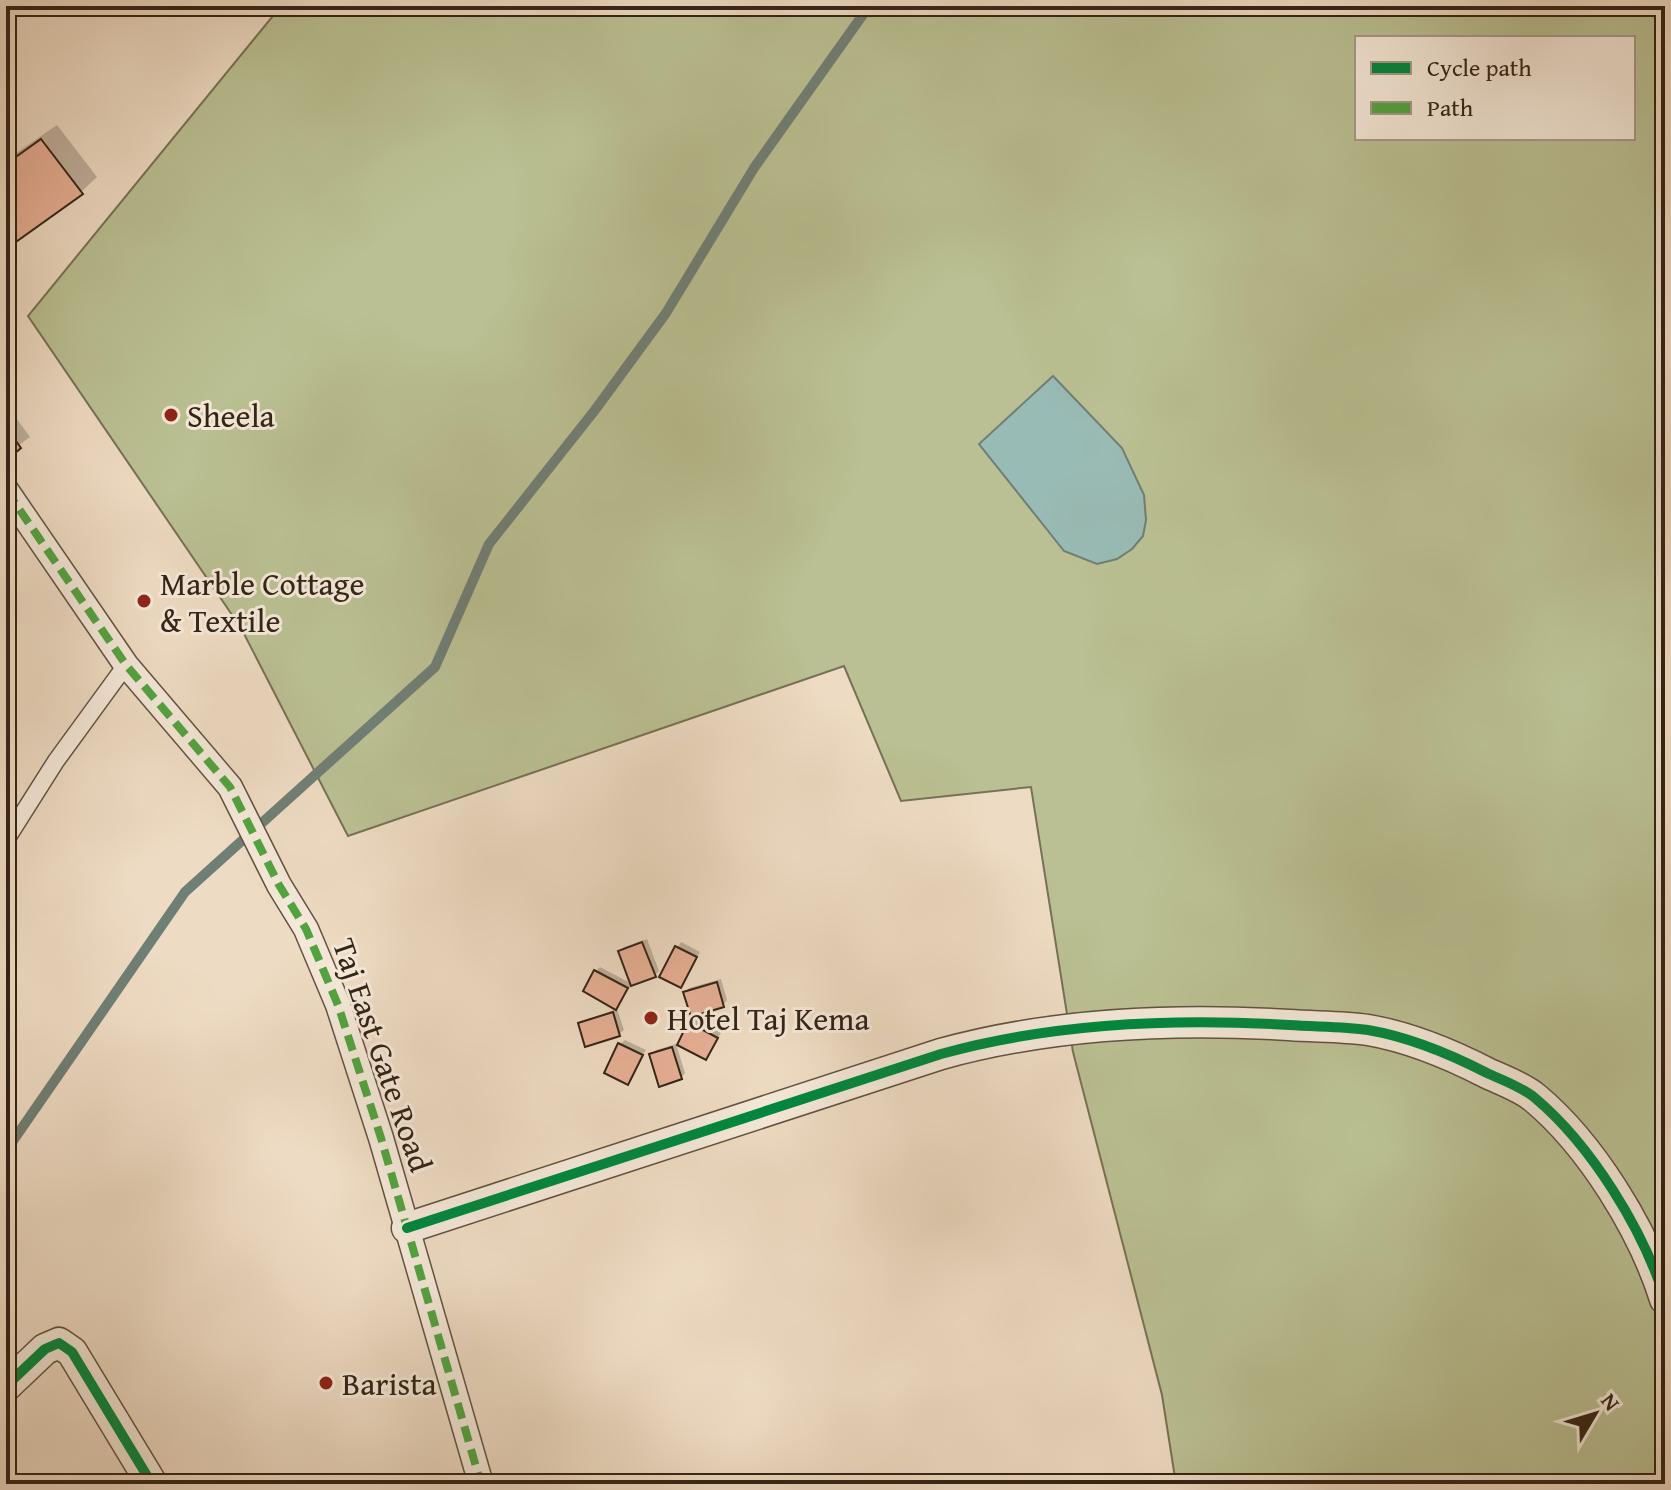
<svg xmlns="http://www.w3.org/2000/svg" width="1671" height="1490" font-family="'Gentium Book Plus',serif">
<rect width="100%" height="100%" fill="#eedbc3"/>
<filter id="stains"><feTurbulence type="fractalNoise" baseFrequency=".0025" numOctaves="4"/><feColorMatrix values="0 0 0 0 .2 0 0 0 0 .09 0 0 0 0 .02 0 0 0 .5 -.17"/></filter>
<radialGradient id="worn" r=".72"><stop offset=".6" stop-color="#630" stop-opacity="0"/><stop offset="1" stop-color="#630" stop-opacity=".3"/></radialGradient>
<!-- green -->
<path fill="#bac093" stroke="#767254" stroke-width="2" fill-rule="evenodd" d="M281,6H1665V1484H1176L1162,1395L1073,1052L1031,787L901,801L844,666L348,836L241,628L28,316ZM1357,38H1633V138H1357Z"/>
<!-- water -->
<polygon fill="#99bbb5" stroke="#707f75" stroke-width="2" points="1053,376 1122,448 1144,495 1146,520 1143,536 1132,549 1117,559 1097,564 1064,551 979,444"/>
<!-- shadow -->
<g fill="#0003">
<polygon points="57,125 97,177 81,192 6,246 6,160"/>
<polygon points="6,404 30,437 6,455"/>
<polygon points="647,939 659,971 655,975 620,952 624,947"/>
<polygon points="681,942 700,952 680,986 662,976"/>
<polygon points="600,967 632,984 616,1007 596,971"/>
<polygon points="721,979 727,1000 723,1005 685,993 689,988"/>
<polygon points="617,1009 624,1030 619,1034 580,1024 585,1020"/>
<polygon points="695,1019 721,1033 706,1058 690,1024"/>
<polygon points="625,1040 646,1050 627,1083 620,1044"/>
<polygon points="676,1044 685,1073 681,1078 652,1054 656,1050"/>
</g>
<g fill="none" stroke-linecap="round" stroke-linejoin="round">
<!-- stream -->
<polyline stroke="#707f75" stroke-width="10" points="6,1151 185,892 435,667 489,544 595,410 666,313 754,168 869,6"/>
</g>
<!-- building -->
<g fill="#e7af95" stroke="#332415" stroke-width="2">
<polygon points="41,139 83,194 6,249 6,164"/>
<polygon points="6,427 21,448 7,460 6,459"/>
<polygon points="642,942 656,977 631,986 618,951"/>
<polygon points="675,946 697,957 681,988 659,977"/>
<polygon points="594,970 628,988 616,1010 583,991"/>
<polygon points="717,982 724,1007 691,1017 683,992"/>
<polygon points="613,1012 620,1036 585,1047 578,1023"/>
<polygon points="688,1022 718,1038 706,1060 677,1045"/>
<polygon points="618,1043 643,1055 628,1085 604,1073"/>
<polygon points="672,1047 682,1079 659,1087 649,1054"/>
</g>
<g fill="none" stroke-linecap="round" stroke-linejoin="round">
<defs>
<polyline id="service" points="6,840 56,761 126,665"/>
<polyline id="pedestrian" points="6,490 126,665 230,787 279,885 306,929 338,1005 381,1138 481,1484"/>
<g id="minor">
<path d="M407,1228L941,1054C1053,1023 1174,1018 1289,1025C1315,1027 1342,1026 1368,1030C1409,1037 1450,1054 1487,1073C1502,1080 1522,1087 1535,1098C1591,1145 1643,1229 1665,1299"/>
<polyline points="6,1386 45,1349 59,1343 72,1352 152,1484"/>
</g>
</defs>
<!-- service casing -->
<use href="#service" stroke="#625240" stroke-width="19"/>
<!-- pedestrian casing -->
<use href="#pedestrian" stroke="#625240" stroke-width="27"/>
<!-- minor casing -->
<use href="#minor" stroke="#625240" stroke-width="33"/>
<!-- service -->
<use href="#service" stroke="#f4e8d8" stroke-width="16"/>
<!-- pedestrian -->
<use href="#pedestrian" stroke="#f4e8d8" stroke-width="24"/>
<!-- minor -->
<use href="#minor" stroke="#f4e8d8" stroke-width="30"/>
<!-- quiet -->
<polyline stroke="#52a340" stroke-width="8" stroke-dasharray="16 8" stroke-linecap="butt" points="6,490 126,665 230,787 279,885 306,929 338,1005 381,1138 481,1484"/>
<defs>
<g id="cycleway">
<path d="M407,1228L941,1054C1053,1023 1174,1018 1289,1025C1315,1027 1342,1026 1368,1030C1409,1037 1450,1054 1487,1073C1502,1080 1522,1087 1535,1098C1591,1145 1643,1229 1665,1299"/>
<polyline points="6,1386 45,1349 59,1343 72,1352 152,1484"/>
</g>
</defs>
<!-- cycleway casing -->
<use href="#cycleway" stroke="#f4e8d8" stroke-width="15"/>
<!-- cycleway -->
<use href="#cycleway" stroke="#00873e" stroke-width="10"/>
</g>
<!-- markers -->
<g fill="#8f2418" stroke="#f4e8d8" stroke-width="3">
<circle cx="171" cy="415" r="8"/>
<circle cx="144" cy="601" r="8"/>
<circle cx="651" cy="1018" r="8"/>
<circle cx="326" cy="1383" r="8"/>
</g>
<g text-anchor="middle" dominant-baseline="central" stroke-width="6" stroke-linejoin="round" paint-order="stroke">
<!-- poi labels -->
<g font-size="32" fill="#332415" stroke="#f4e8d8" text-anchor="start">
<text x="187" y="415">Sheela</text>
<text x="160" y="583">Marble Cottage<tspan x="160" dy="37">&amp; Textile</tspan></text>
<text x="667" y="1018">Hotel Taj Kema</text>
<text x="342" y="1383">Barista</text>
</g>
<!-- street labels -->
<g font-size="32" fill="#332415" stroke="#f4e8d8">
<text transform="translate(383 1055) rotate(71)">Taj East Gate Road</text>
</g>
</g>
<!-- margin -->
<rect width="1671" height="1490" fill="none" stroke="#eedbc3" stroke-width="32"/>
<rect x="8" y="8" width="1655" height="1474" fill="none" stroke="#332415" stroke-width="4"/>
<rect x="16" y="16" width="1639" height="1458" fill="none" stroke="#332415" stroke-width="2"/>
<!-- legend -->
<rect x="1355" y="36" width="280" height="104" fill="#f4e8d8" stroke="#a79a8a" stroke-width="2"/>
<rect x="1371" y="62" width="40" height="12" fill="#00873e" stroke="#a79a8a" stroke-width="2"/>
<text x="1427" y="76" font-size="24" fill="#332415">Cycle path</text>
<rect x="1371" y="102" width="40" height="12" fill="#52a340" stroke="#a79a8a" stroke-width="2"/>
<text x="1427" y="116" font-size="24" fill="#332415">Path</text>
<!-- north arrow -->
<g transform="translate(1595 1414) rotate(52)" stroke="#f4e8d8" stroke-width="6" paint-order="stroke">
<path d="M0-6L14 30L0 20L-14 30Z" fill="#332415"/>
<text y="-12" font-size="22" font-weight="bold" text-anchor="middle" fill="#332415">N</text>
</g>
<rect width="100%" height="100%" filter="url(#stains)"/>
<rect width="100%" height="100%" fill="url(#worn)"/>
</svg>
